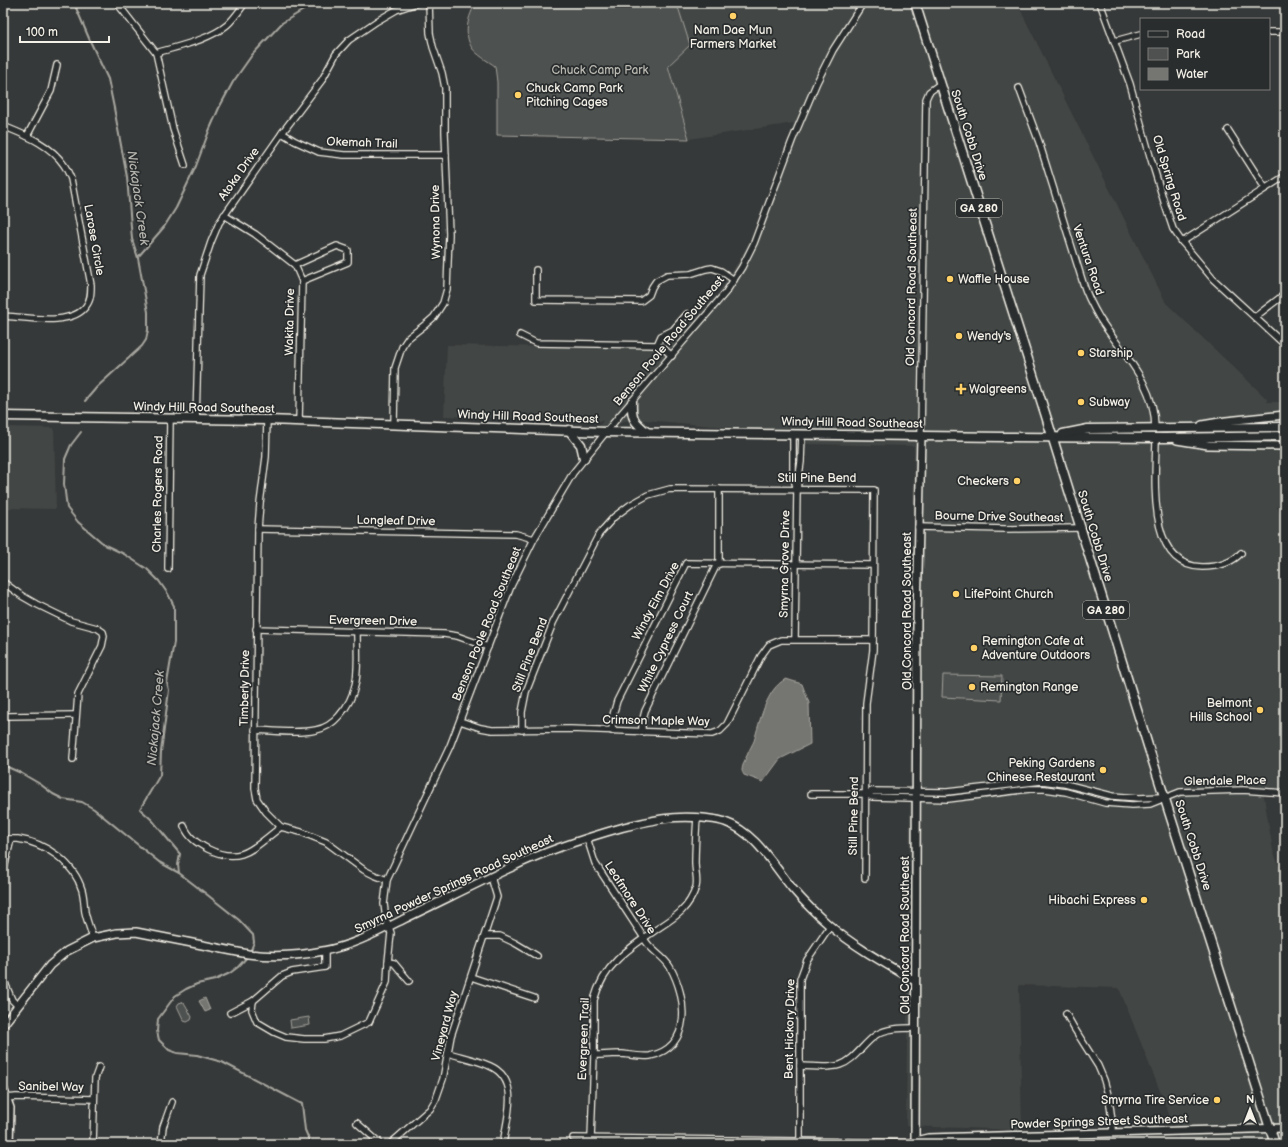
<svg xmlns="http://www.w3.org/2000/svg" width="1288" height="1147" font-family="'Balsamiq Sans',sans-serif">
<rect width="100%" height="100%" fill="#363939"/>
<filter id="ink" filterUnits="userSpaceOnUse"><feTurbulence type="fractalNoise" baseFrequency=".025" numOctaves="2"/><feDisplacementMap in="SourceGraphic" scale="8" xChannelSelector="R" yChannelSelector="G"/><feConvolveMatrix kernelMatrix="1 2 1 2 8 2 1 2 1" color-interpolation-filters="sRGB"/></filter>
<g filter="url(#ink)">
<!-- built -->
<g fill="#434645">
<polygon points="674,3 1017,3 1166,303 1267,399 1267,402 1285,402 1285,502 1277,507 1285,524 1285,793 1263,791 1273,851 1285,880 1285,1144 1181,1144 1119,988 1019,985 1022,1130 906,1126 914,446 807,444 727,427 644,420 624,421 589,440 603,421 444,416 447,345 665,349 716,297 740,259 766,211 794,123 689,139 668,66 679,10"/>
<polygon points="3,427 54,428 56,509 3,508"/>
</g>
<!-- green -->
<g fill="#4e514f" stroke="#a1a19c">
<path d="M476,3H674L679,10L690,45L668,66L689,139L497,135V82L495,66C488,61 477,55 472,48C463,34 468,16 476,3Z"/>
<polygon points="943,675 1002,676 1001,700 942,697"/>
<polygon points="182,1002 185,1004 192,1017 191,1020 187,1022 184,1021 177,1006 179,1003"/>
<polygon points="309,1017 310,1025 291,1028 290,1020"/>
</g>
<!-- water -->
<g fill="#757572" stroke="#a8a7a1">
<path d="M786,679L802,684L809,703L810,744L780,759L763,782L744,775C743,773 742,772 742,770C742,764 751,747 754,741C760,721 766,689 786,679Z"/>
<polygon points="205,998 210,1010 205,1012 199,1001"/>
</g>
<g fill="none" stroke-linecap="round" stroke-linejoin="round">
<!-- stream -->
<g stroke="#a8a7a1" stroke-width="2">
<polyline points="74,3 91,43 108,79 114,108 127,177 132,239 138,258 148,312 148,330 146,340 142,346 97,387 85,401"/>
<polyline points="138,257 164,227 176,208 196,166 209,131 219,108 233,82 252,55 282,23 315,3"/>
<polyline points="81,432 71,445 65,459 64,484 67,508 78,522 105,545 124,554 147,569 159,581 168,594 174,606 174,642 167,683 169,690 161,752 160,775 140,809 152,820 180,854 178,865 179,873"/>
<polyline points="3,765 21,773 40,784 53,794 63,799 82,802 94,809 159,862 179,873 205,893 239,920 253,935 254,942 249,955 238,967 230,973 215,980 197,984 186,989 175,996 158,1019 157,1031 159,1040 169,1050 177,1053 197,1055 222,1062 302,1104 305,1130 311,1144"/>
</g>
<defs>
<g id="minor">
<polyline points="117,3 156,53 173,129 185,165"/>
<polyline points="1100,3 1130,84 1150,156 1165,205 1173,229 1182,242 1213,279 1285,345"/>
<polyline points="1269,32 1285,32"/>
<polyline points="1115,41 1141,34"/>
<path d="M156,53C179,46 209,40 227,25C234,19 240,10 245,3"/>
<path d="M1019,88L1039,142L1083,283C1087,296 1093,307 1100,319C1123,355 1155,383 1155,428"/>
<path d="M3,126C25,135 50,144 64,165C67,169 69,174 71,179L91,285C91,292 91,300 86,306C72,327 25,317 3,316"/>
<polyline points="1228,130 1265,188"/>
<polyline points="282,133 295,141 319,152 344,155 446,155"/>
<polyline points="27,136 51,91 57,65"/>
<polyline points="224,215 255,234 295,265 302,281 299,421"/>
<polyline points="1182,242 1285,176"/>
<polyline points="295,265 337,246 348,250 348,262 302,281"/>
<polyline points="536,270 536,300 641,301 649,295 652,287 656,281 667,275 690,274 706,269 712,268 721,271 734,280"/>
<polyline points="1255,317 1285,294"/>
<polyline points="520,335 536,343 657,345 663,348 672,356"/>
<polyline points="657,345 661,336 673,330 687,314"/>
<polyline points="196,420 200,275 211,242 219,223 282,133 322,80 336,54 349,40 377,21 396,10 417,3"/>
<polyline points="267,420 266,457 260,503 258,529 255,788 257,799 266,812 281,827 301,832 326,842 364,870 374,875 387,880"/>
<polyline points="394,424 395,368 402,347 408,338 426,324 434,317 443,303 447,289 449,234 445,132 445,88 442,73 433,47 430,33 429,3"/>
<polyline points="793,434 793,474 796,487"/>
<polyline points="921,436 926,99 929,92 940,84"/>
<path d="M1156,438C1156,475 1145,566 1202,567C1217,567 1231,564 1241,553"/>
<polyline points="918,527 1005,529 1080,528"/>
<polyline points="258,529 516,534 534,539"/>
<polyline points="719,564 719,489"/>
<polyline points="168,569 170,419"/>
<polyline points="3,582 22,596 36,604 71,621 97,628 103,632 104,636 102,646 78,694 73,759"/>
<polyline points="256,629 444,634 457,636 488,647"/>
<polyline points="795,639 797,489 801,462 802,434"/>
<polyline points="3,715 8,716 75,715"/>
<polyline points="460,721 481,728 492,730 570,729 712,734 720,731 727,724 761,656 769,645 781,640 873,640"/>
<path d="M255,730C275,731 297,734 316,730C326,728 333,723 339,716C362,691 357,663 357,632"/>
<polyline points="522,730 522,712 526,692 553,623 599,534 614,517 630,505 648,495 670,489 874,490 873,650 866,703 865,878"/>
<polyline points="612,731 613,715 617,701 686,563 873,565"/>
<polyline points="642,732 642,723 645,711 717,564"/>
<polyline points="811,794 866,794 872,797 948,799 1030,789 1045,789 1066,792 1105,803 1132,805 1150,804 1180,792 1243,790 1285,793"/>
<polyline points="866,794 872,791 947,792 1042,781 1065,784 1112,796 1139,798 1161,797"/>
<path d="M184,826C189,838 197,843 208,849C242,866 255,846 281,827"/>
<path d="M587,838L595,863L644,938C649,950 663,955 670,967C687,997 693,1047 650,1056C640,1057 631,1055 622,1054C613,1054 604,1055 594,1055"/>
<path d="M3,839C8,839 13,839 18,839C46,843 74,863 82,890C84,897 84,905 85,912C87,921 90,929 93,938"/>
<polyline points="3,873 11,839"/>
<polyline points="485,936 500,936 515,943 537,956"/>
<polyline points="325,951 325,967 292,972 282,976 253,1001 252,1010 257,1022 274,1032 286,1037 304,1039 324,1039 340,1036 369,1022 387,982 388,962 391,933 386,919 384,904 387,880 450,746 511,586 534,539 573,473 619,416 726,292 742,267 754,243 792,141 817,82 833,50 863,3"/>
<polyline points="388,962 394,963 409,981"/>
<polyline points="471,977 534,998"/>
<polyline points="3,978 12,1000 18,1006"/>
<polyline points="230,1013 253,1001"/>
<polyline points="1066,1014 1074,1028 1098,1066 1104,1080 1109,1098 1113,1128 1112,1132"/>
<path d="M448,1053C461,1057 477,1060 490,1066C521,1080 507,1117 503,1144"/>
<path d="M800,1066C813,1066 828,1069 840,1065C855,1060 863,1044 876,1035C886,1028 903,1028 915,1028"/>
<polyline points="7,1098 16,1097 94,1099"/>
<polyline points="357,1123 381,1144"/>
<polyline points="1015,1135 1015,1144"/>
<polyline points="573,1138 800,1141 906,1143 915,1141"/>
<path d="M591,1139L594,1055V1000C604,963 631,947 660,927C677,916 689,908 696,887C698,880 695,871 695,863C695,848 696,832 697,817"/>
<polyline points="800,1141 800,979 807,960 830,926"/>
<polyline points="93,1144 95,1078 99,1067"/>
<polyline points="161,1144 163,1127 172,1102"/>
<polyline points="390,1144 430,1109 436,1099 443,1079 451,1036 497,897 491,877"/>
</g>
<g id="tertiary">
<polyline points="1202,425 1226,421 1285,415"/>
<polyline points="1177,440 1208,445 1285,446"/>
<path d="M3,1025L50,965L67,951L93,938L117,933L136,932L248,954C273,957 298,956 323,951C352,946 378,932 404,919C440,902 475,884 510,868C547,850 585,838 624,827C653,820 673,815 703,818C710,819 718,819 725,822C755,832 773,865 792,888C803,901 816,914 829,925C855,947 886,964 915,981"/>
<polyline points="3,1088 10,1108 9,1144"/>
<polyline points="915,1141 928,1138 1285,1128"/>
<polyline points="915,1144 917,617 921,436"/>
</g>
<g id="secondary">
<path d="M632,402C631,418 634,422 647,432"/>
<polyline points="3,416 267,420 606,432 1005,437 1165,438 1285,436"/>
<polyline points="569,430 581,445 584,458"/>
<polyline points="1063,434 1088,429 1285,427"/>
</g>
<polyline id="primary" points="915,3 1045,413 1149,749 1275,1144"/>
</defs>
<!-- minor casing -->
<use href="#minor" stroke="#f4f1e8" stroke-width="8"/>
<!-- tertiary casing -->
<use href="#tertiary" stroke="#f4f1e8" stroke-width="10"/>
<!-- secondary casing -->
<use href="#secondary" stroke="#f4f1e8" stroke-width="11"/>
<!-- primary casing -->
<use href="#primary" stroke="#f4f1e8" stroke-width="11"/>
<!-- minor -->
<use href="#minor" stroke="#2a2d2e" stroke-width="5.5"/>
<!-- tertiary -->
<use href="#tertiary" stroke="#2a2d2e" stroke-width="7"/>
<!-- secondary -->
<use href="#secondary" stroke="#2a2d2e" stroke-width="8"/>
<!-- primary -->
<use href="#primary" stroke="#2a2d2e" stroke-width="8"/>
</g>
</g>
<!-- markers -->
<g fill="#ffd166" stroke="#2a2d2e" stroke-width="1.5">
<circle cx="733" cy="16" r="4"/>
<circle cx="518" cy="95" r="4"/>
<circle cx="950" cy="279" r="4"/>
<circle cx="959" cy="336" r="4"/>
<circle cx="1081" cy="353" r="4"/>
<path d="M959 383h4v4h4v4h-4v4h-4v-4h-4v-4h4z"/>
<circle cx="1081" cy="402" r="4"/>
<circle cx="1017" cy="481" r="4"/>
<circle cx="956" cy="594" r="4"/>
<circle cx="974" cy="648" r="4"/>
<circle cx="972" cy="687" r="4"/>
<circle cx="1260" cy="710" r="4"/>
<circle cx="1103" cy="770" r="4"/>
<circle cx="1144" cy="900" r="4"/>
<circle cx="1217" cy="1100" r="4"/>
</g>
<g text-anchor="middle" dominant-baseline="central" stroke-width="3.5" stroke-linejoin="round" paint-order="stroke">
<!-- shield labels -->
<g fill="#2a2d2e" stroke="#b7b6b0" stroke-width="1">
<rect x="956" y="199" width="46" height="18" rx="3"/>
<rect x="1083" y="601" width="46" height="18" rx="3"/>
</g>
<g font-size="11" font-weight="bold" fill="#f4f1e8">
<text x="979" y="208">GA 280</text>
<text x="1106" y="610">GA 280</text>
</g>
<!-- poi labels -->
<g font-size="12" fill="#f4f1e8" stroke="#2a2d2e" text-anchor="start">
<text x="733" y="30" text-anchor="middle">Nam Dae Mun<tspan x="733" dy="14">Farmers Market</tspan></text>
<text x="526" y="88">Chuck Camp Park<tspan x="526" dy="14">Pitching Cages</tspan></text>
<text x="958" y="279">Waffle House</text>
<text x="967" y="336">Wendy's</text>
<text x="1089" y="353">Starship</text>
<text x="969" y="389">Walgreens</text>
<text x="1089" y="402">Subway</text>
<text x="1009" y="481" text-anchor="end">Checkers</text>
<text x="964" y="594">LifePoint Church</text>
<text x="982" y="641">Remington Cafe at<tspan x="982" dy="14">Adventure Outdoors</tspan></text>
<text x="980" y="687">Remington Range</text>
<text x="1252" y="703" text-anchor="end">Belmont<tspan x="1252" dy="14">Hills School</tspan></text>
<text x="1095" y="763" text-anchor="end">Peking Gardens<tspan x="1095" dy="14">Chinese Restaurant</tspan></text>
<text x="1136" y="900" text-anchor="end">Hibachi Express</text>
<text x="1209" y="1100" text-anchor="end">Smyrna Tire Service</text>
</g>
<!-- park labels -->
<g font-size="12" fill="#bab9b2" stroke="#2a2d2e">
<text x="600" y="70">Chuck Camp Park</text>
</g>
<!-- street labels -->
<g font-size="12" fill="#f4f1e8" stroke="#2a2d2e">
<text transform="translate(969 135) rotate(72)">South Cobb Drive</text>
<text transform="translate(362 143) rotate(2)">Okemah Trail</text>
<text transform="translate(239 174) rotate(-55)">Atoka Drive</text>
<text transform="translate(1169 178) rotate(73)">Old Spring Road</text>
<text transform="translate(436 222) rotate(-91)">Wynona Drive</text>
<text transform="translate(94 240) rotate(80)">Larose Circle</text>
<text transform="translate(1088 260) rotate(71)">Ventura Road</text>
<text transform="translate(912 287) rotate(-89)">Old Concord Road Southeast</text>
<text transform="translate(290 322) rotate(-89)">Wakita Drive</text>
<text transform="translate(669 341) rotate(-50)">Benson Poole Road Southeast</text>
<text transform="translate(204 408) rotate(1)">Windy Hill Road Southeast</text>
<text transform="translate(528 417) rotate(2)">Windy Hill Road Southeast</text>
<text transform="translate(852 423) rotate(1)">Windy Hill Road Southeast</text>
<text x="817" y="478">Still Pine Bend</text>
<text transform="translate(158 494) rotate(-89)">Charles Rogers Road</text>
<text transform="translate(999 517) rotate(1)">Bourne Drive Southeast</text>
<text transform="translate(396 521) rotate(1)">Longleaf Drive</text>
<text transform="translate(1095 536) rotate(73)">South Cobb Drive</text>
<text transform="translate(785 564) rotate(-89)">Smyrna Grove Drive</text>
<text transform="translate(656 601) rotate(-62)">Windy Elm Drive</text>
<text transform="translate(907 611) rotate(-90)">Old Concord Road Southeast</text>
<text transform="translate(373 621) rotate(1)">Evergreen Drive</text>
<text transform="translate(487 624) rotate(-68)">Benson Poole Road Southeast</text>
<text transform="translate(666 642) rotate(-64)">White Cypress Court</text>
<text transform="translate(530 655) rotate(-69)">Still Pine Bend</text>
<text transform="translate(245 688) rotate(-89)">Timberly Drive</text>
<text transform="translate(656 721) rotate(1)">Crimson Maple Way</text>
<text transform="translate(1225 781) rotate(-1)">Glendale Place</text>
<text transform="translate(854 816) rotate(-89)">Still Pine Bend</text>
<text transform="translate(1193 845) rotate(72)">South Cobb Drive</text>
<text transform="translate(454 884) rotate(-25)">Smyrna Powder Springs Road Southeast</text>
<text transform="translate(630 898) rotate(57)">Leafmore Drive</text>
<text transform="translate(905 935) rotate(-90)">Old Concord Road Southeast</text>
<text transform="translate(445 1026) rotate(-75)">Vineyard Way</text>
<text transform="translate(790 1029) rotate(-89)">Bent Hickory Drive</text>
<text transform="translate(584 1039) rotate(-88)">Evergreen Trail</text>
<text transform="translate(51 1087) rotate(1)">Sanibel Way</text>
<text transform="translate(1099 1122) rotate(-2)">Powder Springs Street Southeast</text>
</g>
<!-- water labels -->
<g font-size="13" font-style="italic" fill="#b4b3ad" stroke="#2a2d2e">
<text transform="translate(138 198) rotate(82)">Nickajack Creek</text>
<text transform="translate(156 718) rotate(-85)">Nickajack Creek</text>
</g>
</g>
<!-- margin -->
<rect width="1288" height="1147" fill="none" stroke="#2a2d2e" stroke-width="16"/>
<rect x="8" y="8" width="1272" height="1131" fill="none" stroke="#f4f1e8" stroke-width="1.5" filter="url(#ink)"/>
<!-- legend -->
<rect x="1140" y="18" width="130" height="72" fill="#2a2d2e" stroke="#7b7b78"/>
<rect x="1148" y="31" width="20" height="6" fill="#2a2d2e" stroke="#7b7b78"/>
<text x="1176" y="38" font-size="12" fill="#f4f1e8">Road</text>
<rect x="1148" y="48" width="20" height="12" fill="#4e514f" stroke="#7b7b78"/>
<text x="1176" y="58" font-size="12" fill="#f4f1e8">Park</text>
<rect x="1148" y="68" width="20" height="12" fill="#757572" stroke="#7b7b78"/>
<text x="1176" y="78" font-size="12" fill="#f4f1e8">Water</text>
<!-- north arrow -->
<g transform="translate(1250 1109)" stroke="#2a2d2e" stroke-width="3" paint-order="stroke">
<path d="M0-3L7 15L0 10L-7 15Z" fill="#f4f1e8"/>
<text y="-6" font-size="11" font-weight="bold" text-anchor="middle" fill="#f4f1e8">N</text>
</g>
<!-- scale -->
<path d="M20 36v6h89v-6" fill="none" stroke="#f4f1e8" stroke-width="2"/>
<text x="26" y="36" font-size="12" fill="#f4f1e8" stroke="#2a2d2e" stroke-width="3" paint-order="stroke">100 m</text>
</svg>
